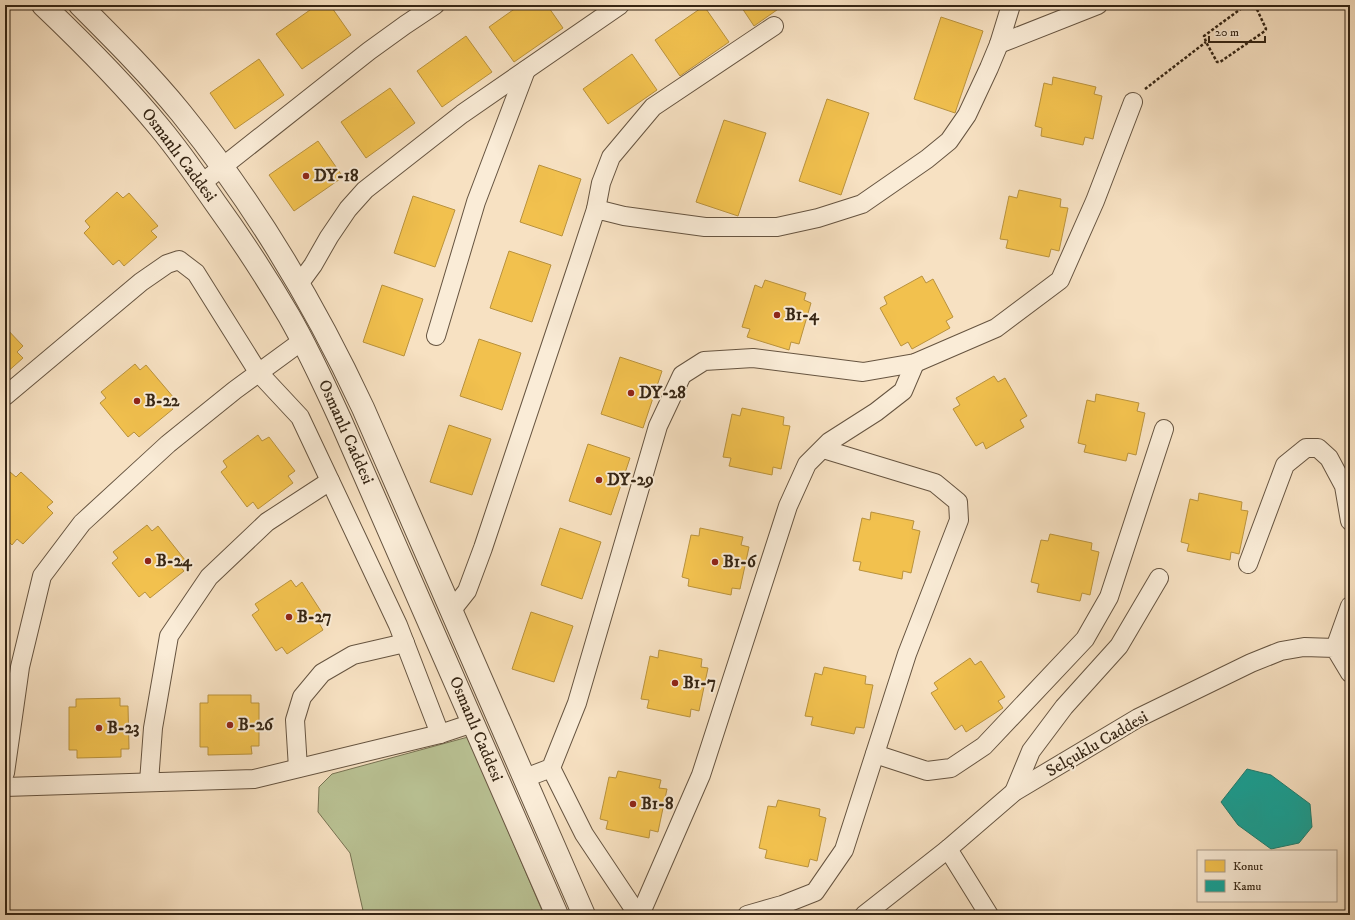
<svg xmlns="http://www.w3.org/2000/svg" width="1355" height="920" font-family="'IM FELL DW Pica',serif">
<rect width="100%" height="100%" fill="#f7e1c2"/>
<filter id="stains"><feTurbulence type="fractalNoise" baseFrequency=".005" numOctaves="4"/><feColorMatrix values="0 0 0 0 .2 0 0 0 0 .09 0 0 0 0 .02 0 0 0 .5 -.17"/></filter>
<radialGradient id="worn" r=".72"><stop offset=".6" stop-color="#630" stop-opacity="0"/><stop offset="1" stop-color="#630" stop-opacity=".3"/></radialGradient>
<!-- green -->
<polygon fill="#bac395" stroke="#787454" points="468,737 544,915 364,915 350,853 318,812 319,787 332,774"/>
<!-- homes -->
<g fill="#f2c14e" stroke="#b9923d">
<polygon points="317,5 330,5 351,35 302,69 276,34"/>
<polygon points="520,5 547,5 563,28 514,62 489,27"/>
<polygon points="740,5 784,5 754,26"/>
<polygon points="704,6 729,42 680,76 655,40"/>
<polygon points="941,17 983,31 955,113 914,99"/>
<polygon points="466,36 492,72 442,107 417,71"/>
<polygon points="632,54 657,90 608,124 583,89"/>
<polygon points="259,59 284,95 235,129 210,93"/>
<polygon points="1053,77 1096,87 1094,94 1102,96 1093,139 1085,137 1083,145 1041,136 1042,128 1035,126 1044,83 1052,85"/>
<polygon points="390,88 415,123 366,158 341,122"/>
<polygon points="827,99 869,113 841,195 799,181"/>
<polygon points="724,120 766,133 738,216 696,202"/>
<polygon points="318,141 343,177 294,211 269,175"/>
<polygon points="539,165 581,179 562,236 520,222"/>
<polygon points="1019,190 1061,199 1060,207 1068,208 1059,251 1051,249 1049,257 1006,248 1008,240 1000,239 1009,196 1017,198"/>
<polygon points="117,192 123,198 129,193 158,226 151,231 157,237 124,266 119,260 113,265 84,233 90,227 85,221"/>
<polygon points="413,196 455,210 435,267 394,253"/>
<polygon points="509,251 551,265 532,322 490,308"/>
<polygon points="922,276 926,283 933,279 953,317 946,321 950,328 912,349 908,342 901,346 880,308 887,304 884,297"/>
<polygon points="765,280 806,293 804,300 811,303 799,344 791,342 789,350 747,337 750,329 742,327 755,285 762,288"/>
<polygon points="382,285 423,299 404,356 363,342"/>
<polygon points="5,327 23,346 17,352 23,358 5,374"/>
<polygon points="479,339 521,353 502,410 460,396"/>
<polygon points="620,357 662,371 643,428 601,414"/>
<polygon points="135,364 140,370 146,365 174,398 168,403 173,409 139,437 134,432 128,437 100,403 106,398 101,392"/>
<polygon points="994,376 998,382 1005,378 1027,416 1020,420 1024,427 986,449 983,442 976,446 953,409 960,405 956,398"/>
<polygon points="1096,394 1139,403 1137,411 1145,413 1136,455 1128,453 1126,461 1084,452 1086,445 1078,443 1087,400 1095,402"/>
<polygon points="742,408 784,417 783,425 790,426 781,469 773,467 772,475 729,466 731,458 723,457 732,414 740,416"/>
<polygon points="449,425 491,439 472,495 430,482"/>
<polygon points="258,435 262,441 269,437 295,471 288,476 293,483 258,509 253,502 247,507 221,472 227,467 223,461"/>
<polygon points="588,444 630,458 611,515 569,501"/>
<polygon points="10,472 16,477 21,472 53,502 47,507 53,513 23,544 17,539 12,545 5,538 5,477"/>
<polygon points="1199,493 1242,502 1241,510 1248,511 1239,554 1231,552 1230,560 1187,551 1189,544 1181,542 1190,499 1198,501"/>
<polygon points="871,512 914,521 912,529 920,531 911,573 903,571 902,579 859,570 861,562 853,561 862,518 870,520"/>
<polygon points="147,525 152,531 158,526 185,560 179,565 184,571 150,598 145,592 139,597 112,563 118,558 113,552"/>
<polygon points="560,528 601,542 582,599 541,585"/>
<polygon points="700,528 743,537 741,545 749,547 740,589 732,588 731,595 688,586 689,579 682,577 691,535 699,536"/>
<polygon points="1050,534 1092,543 1091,550 1099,552 1090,595 1082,593 1080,601 1037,592 1039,584 1031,582 1041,540 1048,541"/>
<polygon points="291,580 296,587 302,582 326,619 319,623 323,630 287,654 282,647 276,651 252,615 259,610 255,604"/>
<polygon points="531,612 573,626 554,682 512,669"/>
<polygon points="659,650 702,659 701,667 708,668 699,711 691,709 690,717 647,708 649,700 641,699 650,656 658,658"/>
<polygon points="970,658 975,665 981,661 1005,697 998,701 1003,708 966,732 962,725 955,730 931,693 938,689 934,683"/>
<polygon points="824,667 866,676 865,684 873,685 864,728 856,727 854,734 811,725 813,717 805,716 815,673 822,675"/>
<polygon points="208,695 251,695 251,703 259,703 259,746 251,746 252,754 208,755 208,747 200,747 200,703 208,703"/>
<polygon points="120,698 120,706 128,706 129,749 121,749 121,757 77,758 77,750 69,750 69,707 76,707 76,699"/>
<polygon points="618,771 661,780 659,788 667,789 658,832 650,830 649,838 606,829 608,821 600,819 609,777 616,778"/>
<polygon points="778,800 820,809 819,816 826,818 817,861 810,859 808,867 765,858 767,850 759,848 768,806 776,807"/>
</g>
<!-- public -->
<polygon fill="#17a398" stroke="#207d70" points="1247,769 1271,775 1310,804 1312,827 1299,843 1271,849 1238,825 1221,802"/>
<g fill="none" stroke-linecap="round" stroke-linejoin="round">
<defs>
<g id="minor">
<polyline points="999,44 1098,5"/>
<polyline points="202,183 369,51 405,25 435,5"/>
<polyline points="596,209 601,183 611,157 653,107 774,26"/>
<polyline points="299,284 313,265 329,237 348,209 365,190 462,114 620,5"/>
<polyline points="436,336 476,202 526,70"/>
<polyline points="5,396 141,282 167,264 179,260 196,273 258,372 300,417 398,625 440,734"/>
<polyline points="1248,564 1285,465 1306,448 1318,448 1329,458 1344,486 1350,521"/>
<polyline points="452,610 467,591 483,548 579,261 596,209 624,216 705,227 777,227 818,218 862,204 927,159 949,141 967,115 989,68 999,44 1011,5"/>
<polyline points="1335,648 1350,606"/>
<polyline points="875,754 927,771 951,768 984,746 1085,639 1109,597 1164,429"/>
<polyline points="298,768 295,720 302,697 322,673 353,655 405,643"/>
<polyline points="551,768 584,834 638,915"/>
<polyline points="5,773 20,667 42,576 82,523 168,444 235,390 302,341"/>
<polyline points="525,778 551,768 577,703 658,426 682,375 704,361 753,358 863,372 915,363 996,328 1060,280 1095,201 1133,102"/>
<polyline points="149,782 153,728 169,636 209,577 267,522 330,481"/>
<polyline points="5,787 254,779 440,734 473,723"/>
<polyline points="1014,792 1031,751 1064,707 1119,646 1159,578"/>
<polyline points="948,849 989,915"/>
<polyline points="640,915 701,775 788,506 807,464 829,442 876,412 903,391 915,363"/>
<polyline points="747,915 782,905 815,892 844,850 907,654 959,520 958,502 935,483 823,449"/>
<polyline points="864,915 948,849 1014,792 1138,718 1251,663 1281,651 1304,647 1335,648 1350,673"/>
</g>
<g id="tertiary">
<path d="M43,5C84,44 124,84 160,128C180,152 198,178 216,204C242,240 266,277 289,316C308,349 324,384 340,419L557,915"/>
<path d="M80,5C115,40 150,75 181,113C254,203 314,303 363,408L584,915"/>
</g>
</defs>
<!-- minor casing -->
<use href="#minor" stroke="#665440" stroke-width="20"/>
<!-- tertiary casing -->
<use href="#tertiary" stroke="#665440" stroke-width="24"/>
<!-- path -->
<g stroke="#352514" stroke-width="2.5" stroke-dasharray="3 2" stroke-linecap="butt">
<polyline points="1246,5 1204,36 1206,42 1217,62 1220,62 1265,31 1266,29 1255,5"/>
<polyline points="1145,89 1206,42"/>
</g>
<!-- minor -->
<use href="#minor" stroke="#faecd7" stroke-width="18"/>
<!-- tertiary -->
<use href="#tertiary" stroke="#faecd7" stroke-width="22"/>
</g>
<!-- markers -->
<g fill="#8f2418" stroke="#faecd7" stroke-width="1.5">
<circle cx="306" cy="176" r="4"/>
<circle cx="777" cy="315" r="4"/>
<circle cx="631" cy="393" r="4"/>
<circle cx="137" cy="401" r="4"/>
<circle cx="599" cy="480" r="4"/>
<circle cx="148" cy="561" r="4"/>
<circle cx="715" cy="562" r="4"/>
<circle cx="289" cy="617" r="4"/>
<circle cx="675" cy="683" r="4"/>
<circle cx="230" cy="725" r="4"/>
<circle cx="99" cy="728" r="4"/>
<circle cx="633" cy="804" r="4"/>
</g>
<g text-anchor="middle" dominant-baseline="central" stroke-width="4" stroke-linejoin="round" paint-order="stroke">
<!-- street labels -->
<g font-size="17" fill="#352514" stroke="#faecd7">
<text transform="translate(179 155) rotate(53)">Osmanlı Caddesi</text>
<text transform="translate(346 432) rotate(66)">Osmanlı Caddesi</text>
<text transform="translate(476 729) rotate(67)">Osmanlı Caddesi</text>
<text transform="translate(1097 744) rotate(-30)">Selçuklu Caddesi</text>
</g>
<!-- poi labels -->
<g font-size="17" font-weight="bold" fill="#352514" stroke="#faecd7" text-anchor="start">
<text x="314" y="176">DY-18</text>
<text x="785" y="315">B1-4</text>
<text x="639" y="393">DY-28</text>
<text x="145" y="401">B-22</text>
<text x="607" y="480">DY-29</text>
<text x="156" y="561">B-24</text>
<text x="723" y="562">B1-6</text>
<text x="297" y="617">B-27</text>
<text x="683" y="683">B1-7</text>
<text x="238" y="725">B-26</text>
<text x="107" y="728">B-23</text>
<text x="641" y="804">B1-8</text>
</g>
</g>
<!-- margin -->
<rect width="1355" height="920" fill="none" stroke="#f7e1c2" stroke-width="20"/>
<rect x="6" y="6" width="1343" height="908" fill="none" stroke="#352514" stroke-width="2"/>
<rect x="10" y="10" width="1335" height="900" fill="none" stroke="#352514"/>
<!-- legend -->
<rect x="1197" y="850" width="140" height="52" fill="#faecd7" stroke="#ab9c89"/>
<rect x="1205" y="860" width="20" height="12" fill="#f2c14e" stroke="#ab9c89"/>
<text x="1233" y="870" font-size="12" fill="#352514">Konut</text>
<rect x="1205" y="880" width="20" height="12" fill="#17a398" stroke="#ab9c89"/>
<text x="1233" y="890" font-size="12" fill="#352514">Kamu</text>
<!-- scale -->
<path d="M1209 36v6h56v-6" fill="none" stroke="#352514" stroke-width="2"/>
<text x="1215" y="36" font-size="12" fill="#352514" stroke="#faecd7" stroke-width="3" paint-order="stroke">20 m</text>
<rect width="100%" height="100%" filter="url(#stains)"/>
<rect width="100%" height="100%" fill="url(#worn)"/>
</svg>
